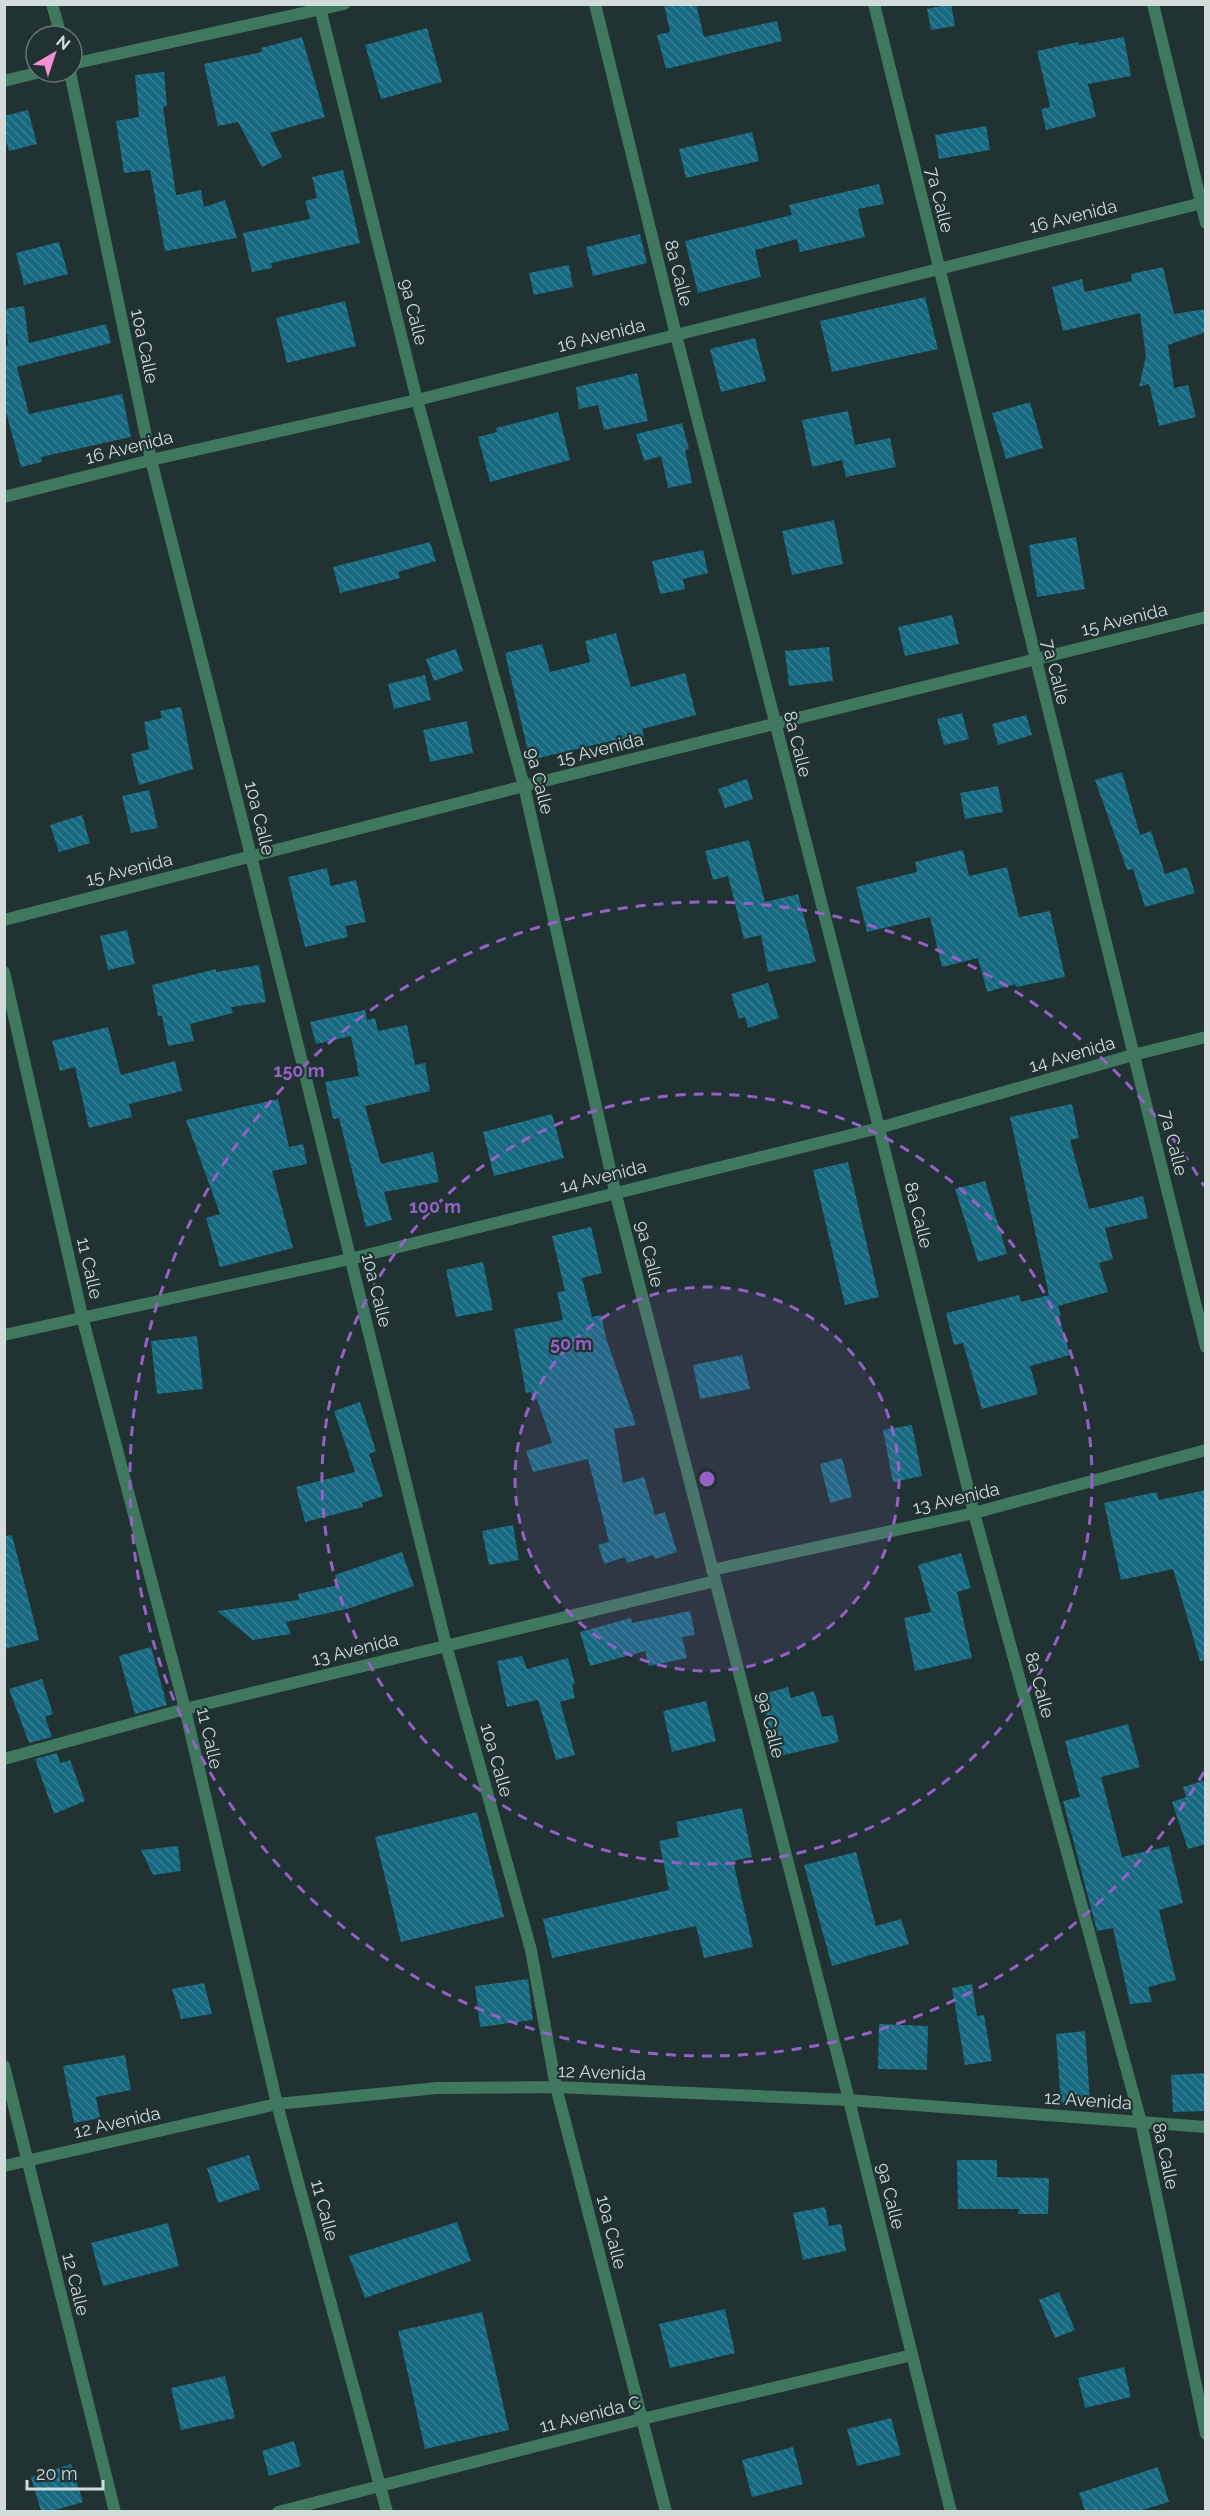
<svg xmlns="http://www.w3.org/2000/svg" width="1210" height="2516" font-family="Raleway,sans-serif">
<defs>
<pattern id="building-back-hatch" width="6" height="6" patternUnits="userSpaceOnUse" patternTransform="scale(1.5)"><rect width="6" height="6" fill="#166980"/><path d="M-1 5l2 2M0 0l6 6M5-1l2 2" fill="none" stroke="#377e91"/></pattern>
</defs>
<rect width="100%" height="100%" fill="#203231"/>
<!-- building -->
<g fill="url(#building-back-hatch)">
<polygon points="664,4 696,4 704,37 777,21 782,41 666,69 657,35 670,32"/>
<polygon points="951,4 955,26 931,30 927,9"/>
<polygon points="427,28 442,82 381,99 365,45"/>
<polygon points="302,37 325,117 270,133 282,157 262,167 238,122 218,126 204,64 262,52 261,48"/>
<polygon points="1124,37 1131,76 1088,84 1096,117 1046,130 1041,109 1050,107 1037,51 1078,42 1079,45"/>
<polygon points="164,72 167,106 163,107 176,195 201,190 204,207 225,200 237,238 165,251 150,170 124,173 116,121 139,117 135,75"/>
<polygon points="28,110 37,144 9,151 4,133 4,116"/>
<polygon points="986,126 990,150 939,159 935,135"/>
<polygon points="752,132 759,161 686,178 679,149"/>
<polygon points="343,170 360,243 271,263 272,268 252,272 243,233 310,219 305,201 317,198 312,177"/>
<polygon points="879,184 884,204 858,209 865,237 800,252 797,239 755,250 761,277 698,293 685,241 792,215 789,205"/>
<polygon points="640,234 647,263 593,276 586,247"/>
<polygon points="59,242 68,274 24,285 16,253"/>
<polygon points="569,265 573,287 534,295 529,273"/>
<polygon points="1163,267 1174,314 1206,309 1206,332 1168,345 1174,388 1188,385 1196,417 1159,426 1149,384 1139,387 1146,356 1140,313 1063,331 1052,287 1082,279 1085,292 1132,281 1131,274"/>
<polygon points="925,297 938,349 832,372 820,321"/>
<polygon points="345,301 356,346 287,363 276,318"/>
<polygon points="24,306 29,343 106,324 111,343 17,367 29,414 122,394 131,437 41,457 42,462 21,467 4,405 4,346 8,345 4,309"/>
<polygon points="755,338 766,381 721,392 710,349"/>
<polygon points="637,373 648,421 604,430 598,405 579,409 576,387"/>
<polygon points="1030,402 1043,448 1006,459 992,413"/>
<polygon points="848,411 855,445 890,438 896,467 846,477 842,460 812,467 802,420"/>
<polygon points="558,412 570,460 490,482 478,437 497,432 496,428"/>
<polygon points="682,423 689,449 685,450 692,483 668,488 661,456 644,461 636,434"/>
<polygon points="834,520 843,564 792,575 782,531"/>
<polygon points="1076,537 1085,589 1037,597 1029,545"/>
<polygon points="430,542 436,561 398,572 400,578 340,593 333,567"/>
<polygon points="703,550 708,573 683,579 685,589 660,594 652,561"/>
<polygon points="952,615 959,644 905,656 898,627"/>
<polygon points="616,633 631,687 685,673 696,715 642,729 645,741 613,749 611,741 530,760 505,653 542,644 550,672 590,662 585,641"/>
<polygon points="829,647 833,681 789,686 785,651"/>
<polygon points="456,649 463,671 434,681 426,659"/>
<polygon points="425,675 431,700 394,709 388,684"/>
<polygon points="181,707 193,769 139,785 131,754 149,749 144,722 162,718 160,711"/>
<polygon points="962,713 969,739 944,745 937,719"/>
<polygon points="1026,715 1032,735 998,745 992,724"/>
<polygon points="467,721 473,753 430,762 423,730"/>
<polygon points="1122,772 1140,835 1151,831 1165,874 1187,867 1195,893 1145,907 1133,869 1127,870 1095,780"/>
<polygon points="747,779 753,799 725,808 718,789"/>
<polygon points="998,786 1003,812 965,819 960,793"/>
<polygon points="149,790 158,828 131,833 122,796"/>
<polygon points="82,815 90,843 59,852 50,825"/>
<polygon points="749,840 765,902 798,894 816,962 768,972 761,935 744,939 728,876 713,880 705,851"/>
<polygon points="963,850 969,876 1007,867 1019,917 1050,911 1065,977 1016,987 1015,984 987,992 978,958 942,967 930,917 867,932 856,887 917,872 915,862"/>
<polygon points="327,868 331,886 356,880 366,922 345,926 348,937 305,947 288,877"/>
<polygon points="127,930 135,964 108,970 100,936"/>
<polygon points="259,965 266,1002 231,1007 233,1013 190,1024 194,1041 168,1046 162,1016 158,1016 152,985 216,969 216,972"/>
<polygon points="768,983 779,1018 748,1028 745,1017 739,1019 731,994"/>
<polygon points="365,1010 367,1020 375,1018 378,1031 407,1025 415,1065 425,1063 430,1091 365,1106 381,1164 433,1152 439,1182 384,1192 392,1220 366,1227 339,1118 333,1119 325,1082 359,1076 351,1036 316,1044 310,1022"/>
<polygon points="108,1027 121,1075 175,1061 182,1091 129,1104 132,1117 89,1128 75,1067 60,1071 52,1041"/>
<polygon points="278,1099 289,1147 303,1144 307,1164 272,1171 293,1248 220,1267 206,1218 220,1214 186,1120"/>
<polygon points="1072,1104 1079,1138 1070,1140 1089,1209 1143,1196 1148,1218 1105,1228 1113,1259 1099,1263 1108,1292 1058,1306 1061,1316 1059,1316 1070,1355 1030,1366 1038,1394 982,1409 963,1343 954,1345 946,1313 1019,1295 1021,1302 1049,1295 1010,1117"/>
<polygon points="552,1114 564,1158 494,1176 483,1132"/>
<polygon points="848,1162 879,1297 845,1305 813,1170"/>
<polygon points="985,1181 1007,1254 978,1262 955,1189"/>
<polygon points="591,1227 602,1273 582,1278 592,1317 601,1315 606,1338 636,1425 614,1429 623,1483 644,1477 655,1515 665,1512 677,1552 655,1559 653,1555 627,1563 625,1557 604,1564 598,1545 609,1542 588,1459 533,1472 526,1451 552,1443 537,1399 533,1400 531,1392 526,1393 514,1329 563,1320 557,1292 565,1291 552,1236"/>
<polygon points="483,1262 493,1310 456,1317 446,1270"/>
<polygon points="197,1336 203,1389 157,1394 151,1341"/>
<polygon points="742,1355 750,1389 700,1399 693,1365"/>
<polygon points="360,1402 376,1451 369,1454 383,1496 362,1503 363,1507 305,1522 296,1487 355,1472 334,1411"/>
<polygon points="912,1425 922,1476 893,1482 883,1430"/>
<polygon points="842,1458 852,1497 830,1503 820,1464"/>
<polygon points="1206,1490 1206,1661 1200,1661 1173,1569 1121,1580 1104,1503 1157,1492 1159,1500"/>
<polygon points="513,1525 519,1560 489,1565 482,1531"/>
<polygon points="12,1535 39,1640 4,1649 4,1536"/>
<polygon points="402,1552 414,1586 347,1609 286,1622 291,1634 253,1640 217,1611 299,1600 298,1594 338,1585 335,1575"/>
<polygon points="961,1553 971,1588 957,1592 972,1658 915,1671 904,1618 931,1612 918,1565"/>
<polygon points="690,1611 695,1635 682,1637 687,1658 649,1666 645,1651 590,1666 580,1632 631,1618 632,1623"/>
<polygon points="151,1647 167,1705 135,1714 119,1656"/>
<polygon points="522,1656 527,1669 568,1658 575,1684 572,1685 575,1698 560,1702 575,1755 556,1760 538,1700 507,1707 497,1661"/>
<polygon points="42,1679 53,1714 45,1717 52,1737 29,1743 9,1689"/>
<polygon points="788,1687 791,1698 814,1691 822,1717 833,1715 839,1742 771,1758 764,1731 770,1730 760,1695"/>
<polygon points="706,1701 716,1741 672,1752 663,1711"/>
<polygon points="1128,1724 1140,1767 1101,1777 1122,1857 1169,1846 1183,1903 1159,1910 1176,1980 1148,1987 1152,2002 1130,2004 1113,1928 1097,1931 1063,1801 1080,1797 1065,1741"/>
<polygon points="57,1753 60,1763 70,1760 85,1801 54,1814 35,1759"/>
<polygon points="1206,1780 1206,1844 1188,1849 1172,1802 1186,1797 1183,1787"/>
<polygon points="742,1808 752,1857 733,1861 753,1947 704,1958 696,1926 552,1958 543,1919 669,1890 659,1841 679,1837 676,1822"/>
<polygon points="477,1812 504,1917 401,1942 375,1837"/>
<polygon points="178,1846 181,1871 153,1875 141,1850"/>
<polygon points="856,1852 876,1926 901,1919 909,1944 832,1966 804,1865"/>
<polygon points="528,1979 533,2020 480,2027 475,1986"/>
<polygon points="204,1983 212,2014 181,2019 172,1989"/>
<polygon points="972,1984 977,2016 984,2015 992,2061 965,2065 952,1988"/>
<polygon points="879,2024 928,2026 927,2070 878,2069"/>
<polygon points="1085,2031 1090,2100 1061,2103 1056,2034"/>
<polygon points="125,2055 131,2090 96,2097 100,2118 74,2123 63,2066"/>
<polygon points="1206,2073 1206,2111 1173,2112 1171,2075"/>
<polygon points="249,2155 260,2189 218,2203 207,2168"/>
<polygon points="957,2160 997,2160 997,2177 1049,2178 1048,2214 1018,2214 1019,2209 958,2209"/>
<polygon points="825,2207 829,2226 841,2224 846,2251 803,2260 793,2213"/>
<polygon points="457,2222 471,2261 365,2298 349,2256"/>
<polygon points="168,2223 179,2266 103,2286 91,2243"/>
<polygon points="1059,2292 1075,2330 1055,2338 1039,2300"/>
<polygon points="725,2309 735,2353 670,2368 659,2324"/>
<polygon points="482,2312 509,2430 425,2449 398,2331"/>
<polygon points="1124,2367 1131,2397 1085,2408 1078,2378"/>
<polygon points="225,2376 235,2418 181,2430 171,2388"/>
<polygon points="891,2418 901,2455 857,2466 847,2429"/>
<polygon points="294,2441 301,2466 269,2476 262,2451"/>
<polygon points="793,2447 803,2484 752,2497 742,2460"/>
<polygon points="71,2464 83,2502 52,2511 41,2511 31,2477"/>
<polygon points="1158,2467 1169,2502 1139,2511 1085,2511 1079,2493"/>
</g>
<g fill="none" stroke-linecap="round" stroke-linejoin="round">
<!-- street -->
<g stroke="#3f785e" stroke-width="12">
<polyline points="52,4 61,36"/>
<polyline points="319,4 417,400 524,786 615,1191 849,2100 951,2512"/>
<polyline points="595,4 676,335 879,1128 974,1513 1141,2122 1206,2434"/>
<polyline points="874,4 1206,1347"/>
<polyline points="1153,4 1206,223"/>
<polyline points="72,64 344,4"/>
<polyline points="70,72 151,460 251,856 446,1645 531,1950 556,2087 666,2512"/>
<polyline points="4,81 40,72"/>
<polyline points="4,497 151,460 417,400 1206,202"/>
<polyline points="4,920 524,786 1206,617"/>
<polyline points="4,972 83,1320 185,1709 277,2104 387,2512"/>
<polyline points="4,1335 350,1259 879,1128 1133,1055 1206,1037"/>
<polyline points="712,1570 974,1513 1206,1450"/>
<polyline points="4,1759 185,1709 715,1581"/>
<polyline points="4,2066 115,2512"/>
<polyline points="4,2166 277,2104 437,2088 556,2087 849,2100 1206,2127"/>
<polyline points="278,2512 642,2419 912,2355"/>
</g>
</g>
<!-- distance rings -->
<circle cx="707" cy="1479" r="192" fill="#9561c7" fill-opacity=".12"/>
<g fill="none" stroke="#9561c7" stroke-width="3" stroke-dasharray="10 8">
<circle cx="707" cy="1479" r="192"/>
<circle cx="707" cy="1479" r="385"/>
<path d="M1204 1772A577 577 0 1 1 1204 1186"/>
</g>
<g text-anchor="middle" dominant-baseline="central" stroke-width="4.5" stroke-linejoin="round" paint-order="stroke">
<!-- street labels -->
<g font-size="18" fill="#d1dcdb" stroke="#203231">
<text transform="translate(940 200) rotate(76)">7a Calle</text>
<text transform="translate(1073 216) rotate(-14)">16 Avenida</text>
<text transform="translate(679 273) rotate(76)">8a Calle</text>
<text transform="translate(414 312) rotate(76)">9a Calle</text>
<text transform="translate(601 335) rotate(-14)">16 Avenida</text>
<text transform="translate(145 346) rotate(78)">10a Calle</text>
<text transform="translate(129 447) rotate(-14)">16 Avenida</text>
<text transform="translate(1124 619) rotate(-14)">15 Avenida</text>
<text transform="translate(1056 672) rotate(76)">7a Calle</text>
<text transform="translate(798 744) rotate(76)">8a Calle</text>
<text transform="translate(600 749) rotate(-14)">15 Avenida</text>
<text transform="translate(540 781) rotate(76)">9a Calle</text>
<text transform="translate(260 818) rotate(76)">10a Calle</text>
<text transform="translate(129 869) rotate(-14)">15 Avenida</text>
<text transform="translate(1072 1054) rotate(-16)">14 Avenida</text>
<text transform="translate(1174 1143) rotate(76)">7a Calle</text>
<text transform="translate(603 1176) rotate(-14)">14 Avenida</text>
<text transform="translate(919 1215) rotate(76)">8a Calle</text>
<text transform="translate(650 1254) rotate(76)">9a Calle</text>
<text transform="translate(90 1268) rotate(77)">11 Calle</text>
<text transform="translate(377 1290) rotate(76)">10a Calle</text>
<text transform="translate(956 1498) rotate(-13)">13 Avenida</text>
<text transform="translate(355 1649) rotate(-14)">13 Avenida</text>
<text transform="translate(1040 1685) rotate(75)">8a Calle</text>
<text transform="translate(771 1725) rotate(76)">9a Calle</text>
<text transform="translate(210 1738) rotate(77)">11 Calle</text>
<text transform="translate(497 1760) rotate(74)">10a Calle</text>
<text transform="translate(602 2072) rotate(2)">12 Avenida</text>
<text transform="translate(1088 2100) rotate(4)">12 Avenida</text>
<text transform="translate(117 2122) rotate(-13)">12 Avenida</text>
<text transform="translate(1166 2156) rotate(78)">8a Calle</text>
<text transform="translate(891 2196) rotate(76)">9a Calle</text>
<text transform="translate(325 2210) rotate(75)">11 Calle</text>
<text transform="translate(612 2232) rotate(76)">10a Calle</text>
<text transform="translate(76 2284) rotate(76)">12 Calle</text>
<text transform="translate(590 2414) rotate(-14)">11 Avenida C</text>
</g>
</g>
<circle cx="707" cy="1479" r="9" fill="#9561c7" stroke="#203231" stroke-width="3"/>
<g font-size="18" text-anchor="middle" font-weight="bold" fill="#9561c7" stroke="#203231" stroke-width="4.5" stroke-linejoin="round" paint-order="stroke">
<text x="299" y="1077">150 m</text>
<text x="435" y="1213">100 m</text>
<text x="571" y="1350">50 m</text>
</g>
<!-- border -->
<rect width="1210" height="2516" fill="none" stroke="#d1dcdb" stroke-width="12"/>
<!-- north arrow -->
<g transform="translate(54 54) rotate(39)"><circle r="28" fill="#203231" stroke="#677675" stroke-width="1.5"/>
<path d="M0-4.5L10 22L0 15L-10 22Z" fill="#f590d1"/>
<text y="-9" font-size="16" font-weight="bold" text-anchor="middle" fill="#d1dcdb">N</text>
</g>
<!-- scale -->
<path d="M27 2480v9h76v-9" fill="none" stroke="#d1dcdb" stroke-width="3"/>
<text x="36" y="2480" font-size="18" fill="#d1dcdb" stroke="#203231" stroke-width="4.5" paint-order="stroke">20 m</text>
</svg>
